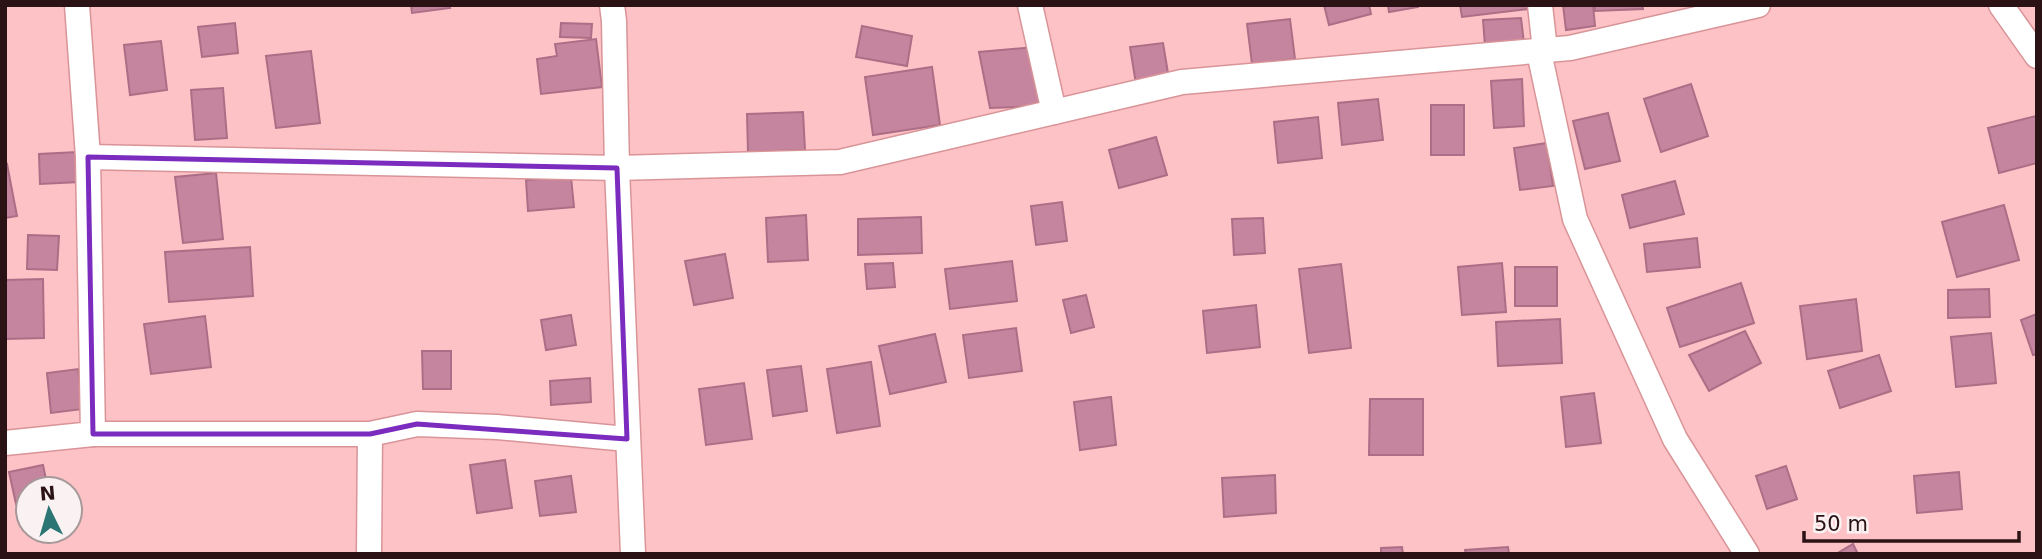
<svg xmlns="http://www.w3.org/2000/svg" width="2042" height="559" font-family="'DejaVu Sans',sans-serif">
<rect width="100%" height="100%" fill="#fdc2c5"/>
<!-- building -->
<g fill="#c5859e" stroke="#ac6e86" stroke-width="2">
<polygon points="411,5 449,5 450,8 412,13"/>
<polygon points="1324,5 1369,5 1371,14 1329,25"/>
<polygon points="1388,5 1418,5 1418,7 1389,12"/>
<polygon points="1460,5 1529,5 1529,9 1462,17"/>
<polygon points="1563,5 1593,5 1595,26 1566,30"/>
<polygon points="1595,5 1642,5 1643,9 1595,11"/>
<polygon points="1521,18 1524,43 1485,46 1483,20"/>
<polygon points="1290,19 1295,59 1252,64 1247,24"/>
<polygon points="235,23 238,53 202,57 198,27"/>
<polygon points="561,23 592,24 591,38 560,37"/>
<polygon points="862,26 912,36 907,66 856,57"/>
<polygon points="596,39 602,87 541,94 537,59 557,56 555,44"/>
<polygon points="161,41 167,90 130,95 124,45"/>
<polygon points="1163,43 1169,79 1136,84 1130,47"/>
<polygon points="1034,47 1040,106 990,108 979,52"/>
<polygon points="311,51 320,123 276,128 266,56"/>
<polygon points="932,67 940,125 873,135 865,77"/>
<polygon points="1522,79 1524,126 1494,128 1491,81"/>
<polygon points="1691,84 1708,136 1661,152 1644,99"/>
<polygon points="223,88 227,138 195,140 191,90"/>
<polygon points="1378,99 1383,140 1342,145 1338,103"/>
<rect x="1431" y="105" width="33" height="50"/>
<polygon points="803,112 805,150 748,152 747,114"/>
<polygon points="1608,113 1620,161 1585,169 1573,121"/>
<polygon points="2036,116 2037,163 1999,173 1988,128"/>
<polygon points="1318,117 1322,158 1278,163 1274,122"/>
<polygon points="1156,137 1167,175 1119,188 1109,150"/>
<polygon points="1547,143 1553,186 1520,190 1514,148"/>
<polygon points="77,152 79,182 40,184 39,154"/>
<polygon points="7,164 17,216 5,218 5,165"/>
<polygon points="216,173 223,239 183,243 175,177"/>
<polygon points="571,177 574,207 528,211 526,180"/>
<polygon points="1675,181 1684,214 1630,228 1622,195"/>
<polygon points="1062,202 1067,241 1036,245 1031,206"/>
<polygon points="2004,205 2019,260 1957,277 1942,222"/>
<polygon points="806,215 808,260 768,262 766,218"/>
<polygon points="921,217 922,253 858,255 858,219"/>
<polygon points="1263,218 1265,253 1234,255 1232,219"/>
<polygon points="28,235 59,236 57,270 27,269"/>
<polygon points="1697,238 1700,267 1647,272 1644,244"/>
<polygon points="250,247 253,296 169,302 165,252"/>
<polygon points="725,254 733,298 694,305 685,261"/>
<polygon points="1012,261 1017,301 950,309 945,269"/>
<polygon points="893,263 895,287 867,289 865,264"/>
<polygon points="1502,263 1506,312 1462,315 1458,267"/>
<polygon points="1341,264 1351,348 1309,353 1299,269"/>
<rect x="1515" y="267" width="42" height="39"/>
<polygon points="43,279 44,338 5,339 5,280"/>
<polygon points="1741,283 1754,323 1680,347 1667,308"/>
<polygon points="1989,289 1990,317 1948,318 1948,290"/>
<polygon points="1086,295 1094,327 1071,333 1063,300"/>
<polygon points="1856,299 1862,351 1807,359 1800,306"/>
<polygon points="1256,305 1260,347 1207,353 1203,311"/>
<polygon points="2037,314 2037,354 2033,355 2021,320"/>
<polygon points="571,315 576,345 546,350 541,320"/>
<polygon points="205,316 211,367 151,374 144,324"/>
<polygon points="1560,319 1562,363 1498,366 1496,322"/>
<polygon points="1016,328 1022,371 969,378 963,335"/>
<polygon points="1745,331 1761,363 1709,391 1689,355"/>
<polygon points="1991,333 1996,383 1956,387 1951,337"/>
<polygon points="935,334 946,382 890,394 879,346"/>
<polygon points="422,351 451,351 451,389 423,389"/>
<polygon points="1879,355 1891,391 1840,408 1828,371"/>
<polygon points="871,362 880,426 837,433 827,369"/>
<polygon points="801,366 807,411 773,416 767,370"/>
<polygon points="78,369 83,409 51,413 47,373"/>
<polygon points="590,378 591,402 551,405 550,381"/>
<polygon points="744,383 752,439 706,445 699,389"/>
<polygon points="1594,393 1601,443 1566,447 1561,397"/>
<polygon points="1111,397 1116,445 1080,450 1074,402"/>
<polygon points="1370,399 1423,399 1423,455 1369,455"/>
<polygon points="505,460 512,508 477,513 470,465"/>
<polygon points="43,465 48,489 28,489 28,501 16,504 9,472"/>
<polygon points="1786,466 1797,499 1767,509 1756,476"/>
<polygon points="1959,472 1962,509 1917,513 1914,476"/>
<polygon points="1275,475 1276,513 1224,517 1222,478"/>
<polygon points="571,476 576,512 540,516 535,481"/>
<polygon points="1853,544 1858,554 1836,554"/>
<polygon points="1402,547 1403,554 1381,554 1381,548"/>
<polygon points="1508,547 1509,554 1466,554 1465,550"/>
</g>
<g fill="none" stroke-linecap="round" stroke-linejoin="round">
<defs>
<g id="minor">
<polyline points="1030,5 1054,112"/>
<polyline points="1540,5 1545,50"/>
<polyline points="2001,5 2037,56"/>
<polyline points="1539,52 1575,219 1675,439 1747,554"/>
<polyline points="88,157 617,168 614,21 612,5"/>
<polyline points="93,434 370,434 417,424 497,427 627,439"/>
<polyline points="5,443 93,434 88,157 77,5"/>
<polyline points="369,554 370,434"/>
<polyline points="633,554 617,168 840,162 1182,82 1570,48 1758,5"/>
</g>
</defs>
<!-- minor casing -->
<use href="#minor" stroke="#d99498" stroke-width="27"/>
<!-- minor -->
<use href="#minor" stroke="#fff" stroke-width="24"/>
</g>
<!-- marked area -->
<path fill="none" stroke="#7b2cbf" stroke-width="5" stroke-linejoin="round" d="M88,157L617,168L627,439L417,424L370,434H93Z"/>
<!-- border -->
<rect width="2042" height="559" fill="none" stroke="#2b1214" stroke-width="14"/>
<!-- north arrow -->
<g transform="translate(49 510) rotate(355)"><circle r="33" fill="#faf2f2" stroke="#a79899" stroke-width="2"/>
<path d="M0-5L12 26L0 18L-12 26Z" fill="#2b7575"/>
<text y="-10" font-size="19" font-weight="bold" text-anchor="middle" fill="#2b1214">N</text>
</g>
<!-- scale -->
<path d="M1804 531v10h215v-10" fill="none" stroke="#2b1214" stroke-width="3.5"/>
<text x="1814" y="531" font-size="21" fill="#2b1214" stroke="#faf2f2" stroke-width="5" paint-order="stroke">50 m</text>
</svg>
